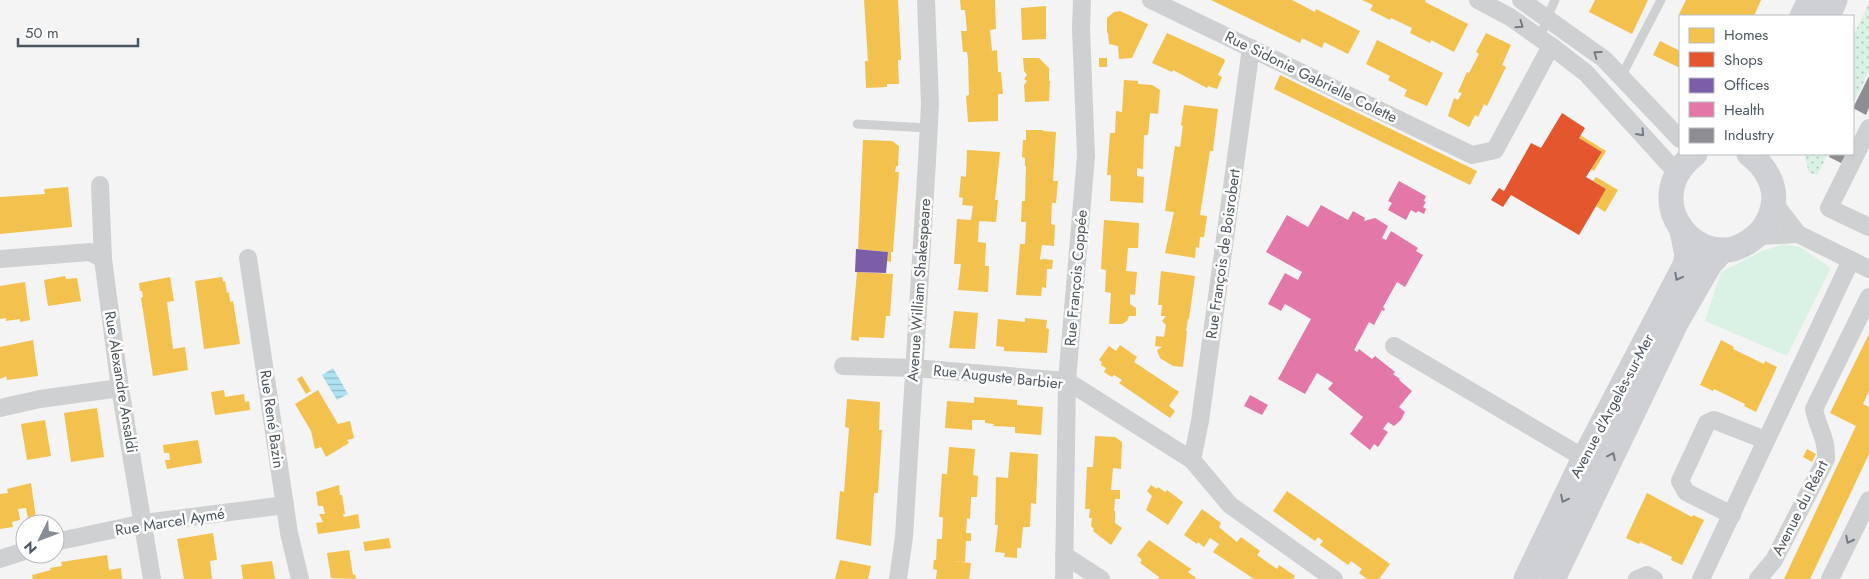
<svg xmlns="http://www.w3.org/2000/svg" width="1869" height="579" font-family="Jost,sans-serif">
<defs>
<pattern id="park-dots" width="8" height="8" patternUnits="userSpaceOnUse" patternTransform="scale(1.25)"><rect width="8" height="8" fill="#d9f2e3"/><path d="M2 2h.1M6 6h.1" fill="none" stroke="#b2c7bb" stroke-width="1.8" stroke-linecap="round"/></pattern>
<pattern id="water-rules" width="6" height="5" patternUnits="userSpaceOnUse" patternTransform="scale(1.25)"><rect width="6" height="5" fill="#aee2f0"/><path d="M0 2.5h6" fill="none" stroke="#90bac6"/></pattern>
</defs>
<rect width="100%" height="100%" fill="#f4f4f4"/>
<!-- grass -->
<polygon fill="#d9f2e3" points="1784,244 1800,247 1831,268 1787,356 1705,321 1721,272 1760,252"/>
<!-- park -->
<g fill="url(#park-dots)">
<polygon points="1869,3 1869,71 1853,104 1853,36"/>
<polygon points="1804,154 1828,154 1817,175 1809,173"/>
</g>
<!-- water -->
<polygon fill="url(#water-rules)" points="333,368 348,394 337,400 322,375"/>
<!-- homes -->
<g fill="#f2c14e">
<polygon points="864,0 898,0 901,60 898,60 899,84 887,84 887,87 866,88 865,61 868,61"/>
<polygon points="960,0 995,0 996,29 990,30 992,51 997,50 998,72 1001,72 1003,94 998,94 998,121 968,122 966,96 969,95 968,59 967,52 963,52 961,31 967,31 965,10 961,10"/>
<polygon points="1211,0 1292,0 1315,12 1316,9 1360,31 1348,54 1324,42 1322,48 1302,38 1300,43"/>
<polygon points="1362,0 1426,0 1425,2 1468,24 1454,52 1431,40 1430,43 1410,33 1412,28 1391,18 1390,20 1370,10 1373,5"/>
<polygon points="1595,0 1648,0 1632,34 1589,12"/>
<polygon points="1686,0 1761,0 1754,16 1710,16 1706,15 1705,16 1684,16 1679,14"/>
<polygon points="1046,6 1046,39 1022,40 1021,8"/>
<polygon points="1120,11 1148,24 1132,58 1119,59 1118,46 1109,44 1108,33 1107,33 1107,18 1114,12"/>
<polygon points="1167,33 1224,59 1225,61 1218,75 1222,77 1217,89 1208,86 1207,88 1173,70 1172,72 1152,63"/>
<polygon points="1486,33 1511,45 1502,65 1506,67 1487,106 1484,104 1478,117 1475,115 1469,127 1448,116 1454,98 1458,100 1462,93 1458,92 1467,72 1469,73 1479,54 1476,52"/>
<polygon points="1377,40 1443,73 1427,106 1404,96 1407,90 1388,80 1390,76 1366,64"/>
<polygon points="1660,41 1680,51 1680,68 1653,55"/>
<polygon points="1023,58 1039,58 1049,68 1049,81 1050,81 1049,101 1025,102 1024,85 1027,81 1024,79 1027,75 1024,71"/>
<rect x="1099" y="58" width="8" height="9"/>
<polygon points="1280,75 1477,171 1470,185 1274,89"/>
<polygon points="1124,80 1138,81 1138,84 1152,85 1160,90 1158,114 1150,113 1148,135 1144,135 1143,169 1137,168 1137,176 1144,177 1143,203 1110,201 1111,175 1107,175 1110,133 1115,133 1116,111 1122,112"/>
<polygon points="1184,105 1218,109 1213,151 1210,151 1200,215 1207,216 1204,237 1200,237 1199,248 1196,247 1195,258 1165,253 1174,212 1165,211 1175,146 1180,147 1183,126 1181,125"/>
<polygon points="1026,130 1043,130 1043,131 1056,132 1053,181 1058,181 1056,203 1052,203 1051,224 1055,225 1054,246 1042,245 1040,259 1041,260 1043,259 1053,260 1052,269 1047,269 1046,288 1042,287 1041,296 1016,295 1020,244 1025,244 1026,222 1021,222 1022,201 1025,201 1026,166 1025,166 1025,158 1022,157 1023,140 1026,140"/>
<polygon points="1580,135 1606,151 1594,171 1591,169 1602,152 1579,138"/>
<polygon points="863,140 892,141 899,146 898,166 896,166 895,172 899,172 893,252 891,252 891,262 887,261 888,252 858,249"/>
<polygon points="967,150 1000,152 995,200 998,200 996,222 979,221 978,242 986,243 985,266 989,266 988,292 958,290 961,264 954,264 957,219 971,220 973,206 962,205 963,198 959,197 961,176 966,177"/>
<polygon points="1596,177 1618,190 1605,212 1596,206 1606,189 1593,181"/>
<polygon points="68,187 72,227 0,234 0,197 45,194 44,189"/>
<polygon points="1104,220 1139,223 1138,248 1128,248 1126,271 1137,272 1135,295 1130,294 1130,304 1136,308 1136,316 1129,316 1127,321 1122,324 1109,324 1111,293 1105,292 1106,270 1101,269"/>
<polygon points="1161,271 1195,276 1189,319 1188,319 1186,331 1187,331 1183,367 1173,366 1160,358 1157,350 1162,347 1155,346 1156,336 1164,337 1166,325 1162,321 1166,316 1161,316 1162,305 1158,305"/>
<polygon points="857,272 893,274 890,316 886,316 884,338 859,337 859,341 851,340"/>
<polygon points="65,276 66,279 77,278 81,301 48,306 44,280"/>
<polygon points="170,277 174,301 167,302 173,349 185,347 188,370 153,376 141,298 143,297 142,291 140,291 139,283"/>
<polygon points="222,277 223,282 225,281 227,293 229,292 230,302 233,301 240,344 204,349 195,281"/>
<polygon points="25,282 30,320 20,322 20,319 6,321 6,318 0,319 0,286"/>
<polygon points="954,311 978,313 975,349 949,348"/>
<polygon points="1025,318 1047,320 1046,328 1049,329 1047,353 1004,351 1004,347 996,346 998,319 1025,322"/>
<polygon points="1869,334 1869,391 1863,404 1869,407 1869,454 1810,579 1784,579 1855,428 1856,426 1830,413"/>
<polygon points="33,340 38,376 7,380 6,376 0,379 0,347"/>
<polygon points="1721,340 1734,347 1733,349 1764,364 1765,361 1777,367 1756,412 1744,406 1745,404 1714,389 1713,391 1700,385"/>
<polygon points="1120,345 1137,357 1134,362 1179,392 1169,406 1175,411 1170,418 1119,383 1122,380 1114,375 1112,377 1104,372 1106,368 1101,365 1102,362 1099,360 1109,346 1116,351"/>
<polygon points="302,376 311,391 306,394 297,379"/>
<polygon points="224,390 225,397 244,394 245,402 249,401 250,410 215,415 211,392"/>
<polygon points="318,390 338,424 350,421 354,438 347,440 349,443 326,457 321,447 315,449 311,431 295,404"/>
<polygon points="974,397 1017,400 1017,405 1043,407 1041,435 1015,433 1015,427 993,426 994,424 985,423 985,420 972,420 972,430 945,428 947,401 974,403"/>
<polygon points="847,399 880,402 879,430 882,430 878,493 874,493 871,546 836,539 840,491 844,492 849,428 845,427"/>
<polygon points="97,408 104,457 71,462 64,413"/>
<polygon points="45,420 51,456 27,460 21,424"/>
<polygon points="1095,436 1115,437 1122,442 1121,469 1113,468 1111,490 1120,490 1120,499 1115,499 1114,511 1115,511 1115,523 1122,528 1111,545 1093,531 1094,529 1091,526 1092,518 1089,518 1090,509 1085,509 1087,467 1093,467"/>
<polygon points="198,440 202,463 167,469 165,460 170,460 169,453 164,453 163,445"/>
<polygon points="949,447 975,449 973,475 978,476 977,497 971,497 970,519 967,518 966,533 971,533 971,541 966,541 965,562 951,561 971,563 969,579 936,579 937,570 933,569 934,560 936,560 937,539 942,539 943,517 939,517 942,474 947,474"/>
<polygon points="1807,449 1816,454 1812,462 1803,457"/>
<polygon points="1010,452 1038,454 1036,504 1031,503 1030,527 1023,527 1021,548 1017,548 1017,558 1004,557 1005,553 995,552 998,525 995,525 996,477 1008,478"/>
<polygon points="31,483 36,518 28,519 26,508 18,509 20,520 12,522 13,527 0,529 0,494 8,493 7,489"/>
<polygon points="339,485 340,495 342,495 345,514 343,514 344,517 358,514 360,528 318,534 316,523 323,522 319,514 325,514 323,506 318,506 316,492"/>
<polygon points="1151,485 1157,489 1158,487 1165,492 1167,490 1183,502 1168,525 1146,510 1152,496 1147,491"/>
<polygon points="1287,491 1390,564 1379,579 1367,579 1359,573 1362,569 1351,561 1348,565 1320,545 1323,541 1318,537 1315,541 1273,511"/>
<polygon points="1647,493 1692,517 1693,515 1704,520 1682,565 1671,560 1672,557 1640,542 1639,544 1626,538"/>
<polygon points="1202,509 1221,523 1219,527 1226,533 1237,542 1241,537 1260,551 1257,555 1277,569 1279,565 1295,576 1293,579 1254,579 1213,552 1219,544 1210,538 1204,547 1198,542 1197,544 1184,535"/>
<polygon points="213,533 217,560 210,561 212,579 184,579 177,539"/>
<polygon points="389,538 391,548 365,551 363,542"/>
<polygon points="1149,540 1191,569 1188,572 1196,578 1195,579 1158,579 1159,577 1140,563 1142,560 1137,555"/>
<polygon points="349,550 353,575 355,574 356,579 331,578 327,553"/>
<polygon points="107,555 109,570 121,568 122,579 33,579 32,575 51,570 50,568 62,566 61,562"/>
<polygon points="840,560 871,566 868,579 835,579"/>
<polygon points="272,561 275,579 243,579 241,565"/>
</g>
<!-- shops -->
<polygon fill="#e4572e" points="1562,113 1585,128 1579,138 1602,152 1586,177 1606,189 1579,235 1511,195 1503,207 1491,200 1499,188 1504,191 1531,143 1541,148"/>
<!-- offices -->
<polygon fill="#7b5ea7" points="856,249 888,252 886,273 855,272"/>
<!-- health -->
<g fill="#e377a8">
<polygon points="1399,181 1426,196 1424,201 1426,202 1423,207 1426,209 1424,214 1418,211 1416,213 1411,210 1406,220 1388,210 1392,203 1388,201"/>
<polygon points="1321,205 1348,220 1353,211 1365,218 1364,221 1375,218 1388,226 1382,238 1386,240 1391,231 1418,248 1416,251 1423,255 1405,287 1397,282 1383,307 1385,309 1384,311 1382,310 1374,325 1369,322 1354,350 1357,352 1359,349 1372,359 1375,356 1395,372 1393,374 1400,379 1399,380 1412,391 1399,407 1405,412 1401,420 1394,426 1388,422 1383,429 1388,432 1378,447 1374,444 1370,450 1350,434 1363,417 1328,389 1333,383 1317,373 1305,394 1278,379 1311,319 1285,304 1281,311 1268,304 1285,273 1298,280 1302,272 1266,252 1287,215 1308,227"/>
<polygon points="1250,395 1268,405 1262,415 1244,406"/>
</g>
<!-- industry -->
<g fill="#8d8d92">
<polygon points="1869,76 1869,108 1866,115 1853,108"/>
<polygon points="1830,154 1846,154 1841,163 1829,157"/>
</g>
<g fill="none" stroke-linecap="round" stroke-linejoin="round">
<!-- lane -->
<g stroke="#ced0d2" stroke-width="9">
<polyline points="1540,39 1547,18 1555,0"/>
<polyline points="1621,77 1661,0"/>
<polyline points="857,124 928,128"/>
</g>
<!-- street -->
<g stroke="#ced0d2" stroke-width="18">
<polyline points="1151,0 1472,155 1495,150 1551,46"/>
<polyline points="1478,0 1510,17 1551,46 1586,73 1677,173"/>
<polyline points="1521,0 1604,59 1680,139"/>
<polyline points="1869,128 1829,208 1869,227"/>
<polyline points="100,185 103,259 120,388 152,579"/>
<polyline points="1774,203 1798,234 1869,269"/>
<polyline points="1758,236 1798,234"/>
<polyline points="248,258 289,533 300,579"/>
<polyline points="0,259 90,252 103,259"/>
<polyline points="1394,346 1584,458"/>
<polyline points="843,366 914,368 1067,381 1192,460 1230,505 1334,579"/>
<polyline points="0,408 40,399 120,388"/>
<polyline points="1192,460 1200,421 1251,48"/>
<polyline points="1732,515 1686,492 1680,481 1707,423 1714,420 1765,440"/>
<polyline points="55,542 144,523 285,505"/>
<polyline points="1064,555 1101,579"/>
<polyline points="0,559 25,551"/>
<polyline points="898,579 904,537 927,161 930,104 926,0"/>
<polyline points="1064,579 1067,381 1086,156 1081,29 1082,0"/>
<polyline points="1637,579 1647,575 1654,579"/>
<polyline points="1701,579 1851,260"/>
<path d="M1758,579L1774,560L1826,459C1827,438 1818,429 1814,409L1869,297"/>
<polyline points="1830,579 1869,500"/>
</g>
<!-- secondary -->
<g stroke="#ced0d4" stroke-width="25">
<polyline points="1802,16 1810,0"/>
<polyline points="1828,16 1835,0"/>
<path d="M1695,154C1635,200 1700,278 1751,240C1763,232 1770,221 1773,206C1777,185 1765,166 1749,154"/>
<polyline points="1526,579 1584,458 1685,265 1687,255 1682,231"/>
<polyline points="1553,579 1676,323 1710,264 1723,250"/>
</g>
</g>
<!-- one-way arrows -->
<defs><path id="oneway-chevron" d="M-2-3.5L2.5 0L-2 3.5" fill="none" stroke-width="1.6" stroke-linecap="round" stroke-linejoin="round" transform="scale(1.25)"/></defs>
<g stroke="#727b83">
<use href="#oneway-chevron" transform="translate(1520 25) rotate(35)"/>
<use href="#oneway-chevron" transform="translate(1597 54) rotate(-144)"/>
<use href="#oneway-chevron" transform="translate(1641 133) rotate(48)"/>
<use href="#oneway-chevron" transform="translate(1849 540) rotate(117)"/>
</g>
<g stroke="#727b84">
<use href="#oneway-chevron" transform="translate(1678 277) rotate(118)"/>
<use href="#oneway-chevron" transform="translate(1612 456) rotate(-64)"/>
<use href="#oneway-chevron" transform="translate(1564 499) rotate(116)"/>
</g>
<g text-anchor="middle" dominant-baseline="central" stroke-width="5" stroke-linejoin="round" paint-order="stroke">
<!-- street labels -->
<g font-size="15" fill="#4a5661" stroke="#fff">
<text transform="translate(1311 77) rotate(26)">Rue Sidonie Gabrielle Colette</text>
<text transform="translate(1223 254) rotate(-82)">Rue François de Boisrobert</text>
<text transform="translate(1076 278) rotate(-85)">Rue François Coppée</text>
<text transform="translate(919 290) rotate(-86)">Avenue William Shakespeare</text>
<text transform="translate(998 377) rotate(6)">Rue Auguste Barbier</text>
<text transform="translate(121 382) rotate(81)">Rue Alexandre Ansaldi</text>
<text transform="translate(1612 406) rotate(-62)">Avenue d'Argelès-sur-Mer</text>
<text transform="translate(272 419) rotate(82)">Rue René Bazin</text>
<text transform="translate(1800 508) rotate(-63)">Avenue du Réart</text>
<text transform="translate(170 522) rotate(-9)">Rue Marcel Aymé</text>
</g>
</g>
<!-- legend -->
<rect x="1679" y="15" width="175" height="140" fill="#ffffff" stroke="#b7bbc0"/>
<rect x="1689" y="28" width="25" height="15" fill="#f2c14e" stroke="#b7bbc0"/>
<text x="1724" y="40" font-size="15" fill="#4a5661">Homes</text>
<rect x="1689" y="52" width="25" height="15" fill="#e4572e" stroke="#b7bbc0"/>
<text x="1724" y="65" font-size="15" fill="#4a5661">Shops</text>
<rect x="1689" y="78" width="25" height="15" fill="#7b5ea7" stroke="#b7bbc0"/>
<text x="1724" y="90" font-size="15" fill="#4a5661">Offices</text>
<rect x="1689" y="102" width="25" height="15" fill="#e377a8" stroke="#b7bbc0"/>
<text x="1724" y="115" font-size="15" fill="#4a5661">Health</text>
<rect x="1689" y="128" width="25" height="15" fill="#8d8d92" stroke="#b7bbc0"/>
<text x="1724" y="140" font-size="15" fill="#4a5661">Industry</text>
<!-- north arrow -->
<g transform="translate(40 539) rotate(228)"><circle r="24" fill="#ffffff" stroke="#b7bbc0"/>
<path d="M0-4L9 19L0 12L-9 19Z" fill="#868d94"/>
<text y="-8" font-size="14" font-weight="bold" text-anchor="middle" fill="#4a5661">N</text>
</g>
<!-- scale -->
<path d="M18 38v8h120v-8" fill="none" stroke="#4a5661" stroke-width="2.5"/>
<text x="25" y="38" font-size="15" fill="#4a5661" stroke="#ffffff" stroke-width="4" paint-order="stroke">50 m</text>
</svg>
